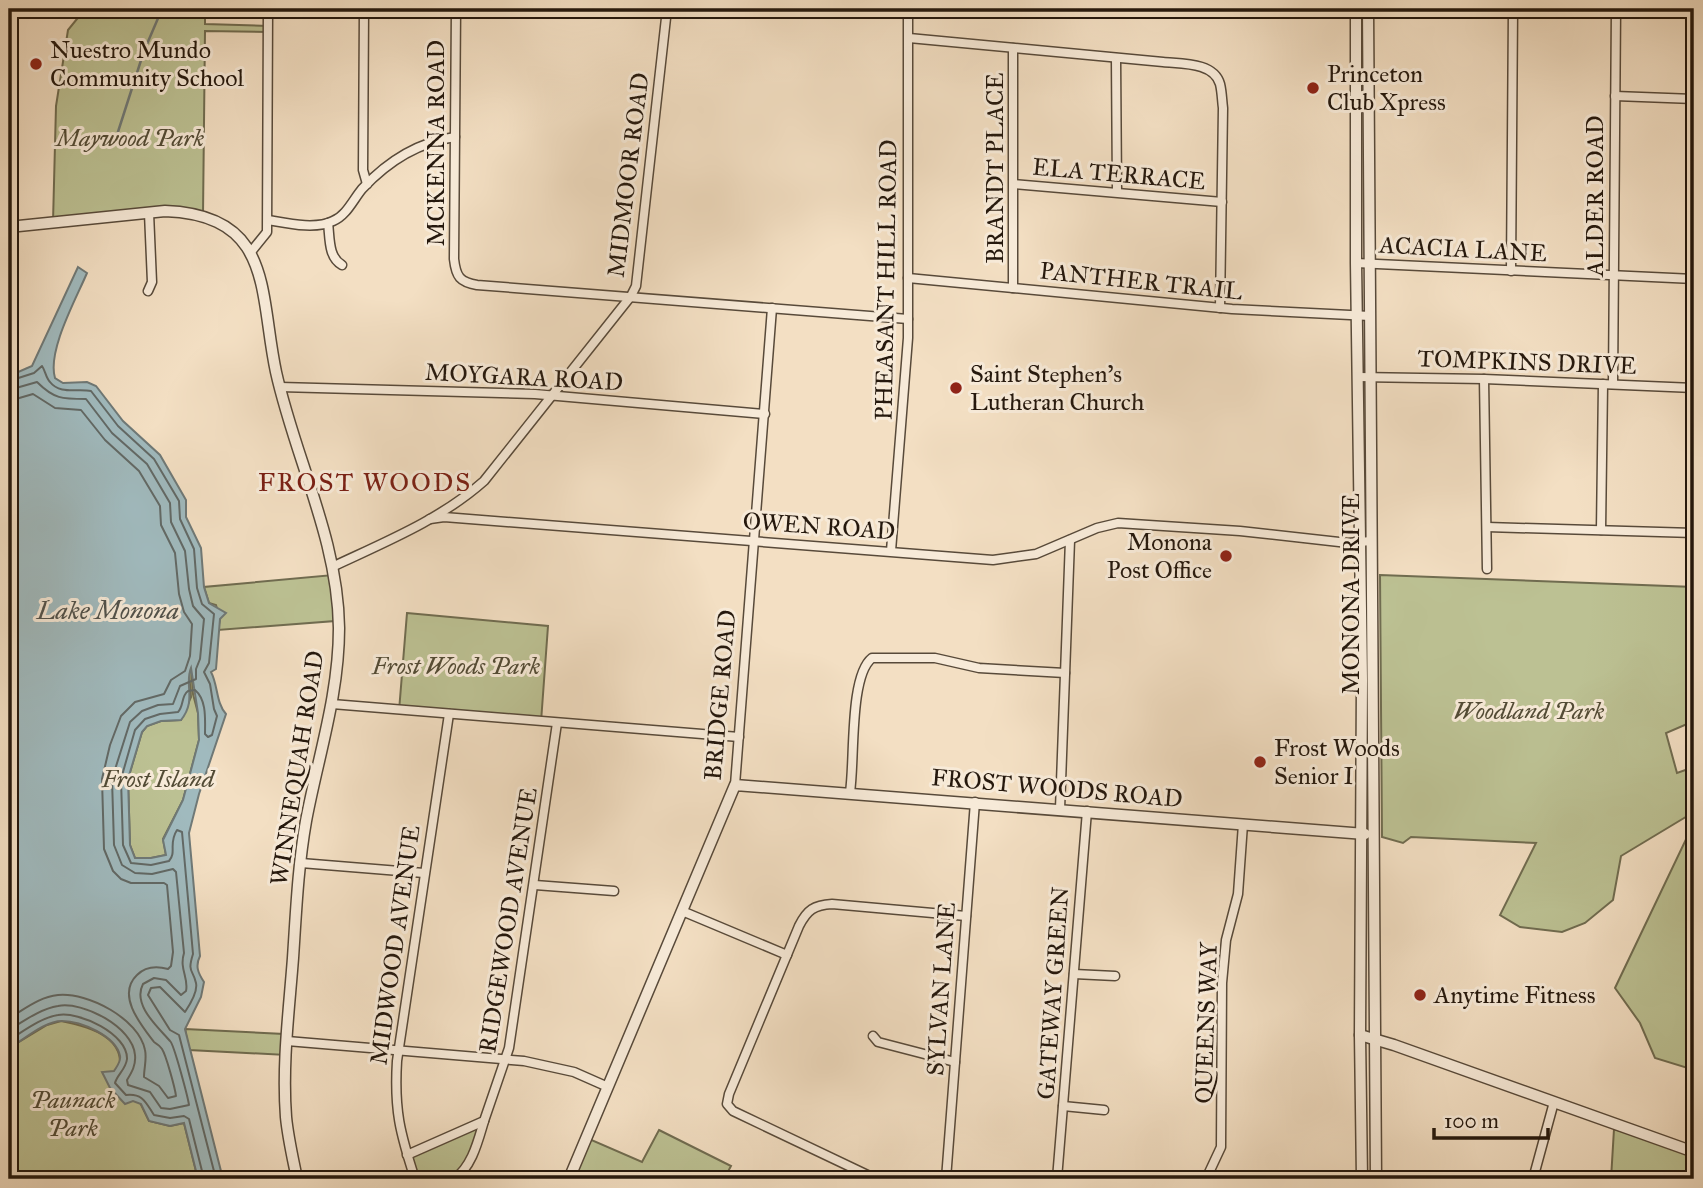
<svg xmlns="http://www.w3.org/2000/svg" width="1703" height="1188" font-family="'IM FELL Great Primer',serif">
<rect width="100%" height="100%" fill="#f3dfc3"/>
<filter id="stains"><feTurbulence type="fractalNoise" baseFrequency=".00286" numOctaves="4"/><feColorMatrix values="0 0 0 0 .2 0 0 0 0 .09 0 0 0 0 .02 0 0 0 .5 -.17"/></filter>
<radialGradient id="worn" r=".72"><stop offset=".6" stop-color="#630" stop-opacity="0"/><stop offset="1" stop-color="#630" stop-opacity=".3"/></radialGradient>
<!-- green -->
<g fill="#bcc193" stroke="#706c50" stroke-width="2">
<polygon points="85,9 205,9 205,24 268,26 268,32 205,31 203,215 186,211 53,222 56,106 68,30"/>
<polygon points="333,575 335,621 218,630 220,619 216,605 209,603 204,587"/>
<polygon points="1380,575 1694,587 1694,721 1666,733 1677,773 1694,767 1694,812 1621,856 1613,900 1585,923 1562,932 1520,927 1500,915 1536,843 1411,837 1403,843 1382,837"/>
<polygon points="407,613 548,626 541,722 399,711"/>
<polygon points="191,666 193,694 198,713 199,740 183,800 163,839 166,855 151,858 135,858 130,845 128,779 142,732 147,726 161,721 181,720 191,697 189,672"/>
<polygon points="1694,831 1694,1070 1655,1058 1640,1023 1615,988 1689,833"/>
<path d="M61,1021C83,1025 120,1034 120,1062L149,1121L170,1126L184,1123L198,1179H9V1048L47,1025Z"/>
<polygon points="185,1029 284,1034 286,1055 189,1050"/>
<polygon points="484,1121 475,1150 454,1179 415,1179 407,1155"/>
<polygon points="1614,1129 1694,1154 1694,1179 1611,1179"/>
<polygon points="659,1130 731,1166 724,1179 569,1179 587,1138 642,1162"/>
</g>
<!-- water -->
<path fill="#a0babe" stroke="#6f7977" stroke-width="2" fill-rule="evenodd" d="M78,267L87,273C76,299 47,351 55,378L63,383L87,382L96,386L123,421L160,455L186,500V517L201,548L204,587L209,603L226,613L220,619L216,669L211,672C218,685 216,703 226,714L199,794L189,833L200,956C195,966 198,973 204,982L201,997L185,1029L223,1179H198L184,1123L170,1126L149,1121L141,1104L133,1101L125,1104L110,1088L102,1072L114,1071C117,1066 121,1062 120,1056C116,1036 81,1021 62,1021C44,1021 24,1040 9,1048V376L32,366ZM191,668L198,713L199,740L183,800L163,840L166,855L151,858H135L130,845L128,779L142,732L147,726L161,721L181,720C197,700 184,685 191,668Z"/>
<g fill="none" stroke-linecap="round" stroke-linejoin="round">
<!-- shore -->
<g stroke="#626966" stroke-width="2">
<path d="M9,381L34,373L42,366C45,370 46,378 50,382C60,395 78,388 91,391L118,426L154,459L179,501L180,519L194,549L197,588L202,604L214,614L209,663L204,672L210,684L214,709L217,716L212,735L208,737L205,734C205,720 207,700 195,690L188,691C181,696 184,706 178,712L160,714L145,719L135,730L121,779L123,845L131,863L151,865L169,861C177,852 168,844 177,830L182,832L193,954C187,973 193,969 196,983C198,992 189,1006 185,1012L160,987L151,988L148,995L170,1030L179,1035L216,1179"/>
<path d="M9,390L37,382C54,399 62,399 86,399L112,433L147,464L170,503L171,522L185,551L189,589L193,606L204,619L200,659L196,669V679L180,686L173,704L158,705L142,711L130,722L112,779L114,845L122,865L135,873L152,874L173,869L176,872L184,953C179,969 189,978 186,991L181,995L166,980L154,978L143,984C132,1005 158,1027 170,1041C174,1044 188,1098 189,1105L170,1109L161,1108L150,1092L128,1085L127,1080C132,1072 136,1065 135,1055C133,1027 83,1001 58,1006C40,1009 24,1021 9,1030"/>
<path d="M9,401L33,394L55,408L81,410L105,440L139,471L160,506L161,525L175,553L179,594L184,612L192,624L190,656L185,671L171,680L164,694L135,702L121,716L110,745L102,779L104,849L113,871L121,879L131,883H164L167,885L173,952L171,966L168,969C157,966 146,966 137,975C116,995 141,1025 154,1042C157,1044 160,1046 162,1049C166,1055 175,1088 176,1096L168,1098L159,1086L144,1077C144,1068 147,1059 145,1050C139,1019 88,992 58,995C39,997 25,1009 9,1018"/>
<path d="M9,1040C24,1031 40,1018 58,1015C79,1011 128,1034 127,1059C126,1069 117,1075 115,1083L126,1095C143,1093 146,1103 154,1115L170,1118L184,1116L189,1119L204,1179"/>
</g>
<!-- stream -->
<polyline stroke="#6f7977" stroke-width="2.5" points="116,138 144,51 162,9"/>
<defs>
<g id="minor">
<polyline points="364,9 363,170 367,184"/>
<path d="M456,9L454,259C456,277 460,282 477,285L908,319"/>
<path d="M909,38L1163,62C1181,64 1214,62 1220,84C1222,92 1222,101 1223,108L1220,308"/>
<polyline points="1013,48 1013,288"/>
<polyline points="1116,58 1117,192"/>
<polyline points="1615,96 1694,99"/>
<polyline points="1014,184 1222,202"/>
<path d="M268,220C286,223 315,230 333,221C346,216 353,200 362,189C387,162 419,142 455,137"/>
<path d="M328,223C330,238 328,257 342,265"/>
<polyline points="250,253 267,232 268,9"/>
<polyline points="1356,263 1694,279"/>
<polyline points="1511,271 1513,9"/>
<polyline points="908,278 1232,309 1370,316"/>
<polyline points="148,291 152,282 149,213"/>
<polyline points="9,300 12,303"/>
<polyline points="1358,377 1484,379 1694,388"/>
<polyline points="1484,379 1487,569"/>
<polyline points="1613,384 1616,9"/>
<polyline points="280,387 535,394 765,414"/>
<polyline points="430,519 444,517 993,560 1036,554 1097,528 1118,523 1240,531 1348,543 1371,541"/>
<polyline points="1487,527 1694,533"/>
<polyline points="1601,530 1603,384"/>
<polyline points="891,551 908,338 908,9"/>
<path d="M332,567C385,542 440,520 484,481L631,296L636,286L667,9"/>
<polyline points="332,704 739,737"/>
<polyline points="735,785 772,308"/>
<path d="M850,792C855,761 849,676 872,658H935L979,668L1065,673"/>
<polyline points="1060,809 1070,540"/>
<polyline points="301,863 424,873"/>
<polyline points="535,885 614,891"/>
<polyline points="682,911 787,955"/>
<polyline points="1074,974 1115,976"/>
<polyline points="873,1036 878,1042 955,1062"/>
<polyline points="287,1041 524,1061 574,1072 608,1087"/>
<polyline points="1063,1106 1104,1110"/>
<polyline points="407,1155 484,1121 509,1048 557,723"/>
<path d="M415,1179C400,1133 394,1110 397,1061L449,714"/>
<path d="M454,1179C472,1167 478,1141 484,1121"/>
<path d="M876,1179L733,1111L727,1104L729,1094L799,926C807,910 814,905 832,904L966,916"/>
<polyline points="946,1179 975,802"/>
<polyline points="1057,1179 1087,811"/>
<polyline points="1206,1179 1221,1147 1222,983 1226,940 1238,894 1243,824"/>
<polyline points="1533,1179 1554,1102"/>
</g>
<g id="tertiary">
<polyline points="1356,9 1356,263 1362,680 1360,1035 1362,1179"/>
<polyline points="1368,9 1376,1179"/>
<path d="M9,227L165,211C274,215 259,293 276,372C295,458 338,539 339,628C339,695 318,757 306,821C298,866 296,913 293,958C289,1011 282,1064 286,1117C288,1138 293,1159 297,1179"/>
<polyline points="1360,1035 1394,1045 1694,1152"/>
<polyline points="569,1179 735,785 1365,834"/>
</g>
</defs>
<!-- minor casing -->
<use href="#minor" stroke="#584a3a" stroke-width="11"/>
<!-- tertiary casing -->
<use href="#tertiary" stroke="#584a3a" stroke-width="13"/>
<!-- minor -->
<use href="#minor" stroke="#f7ead8" stroke-width="8"/>
<!-- tertiary -->
<use href="#tertiary" stroke="#f7ead8" stroke-width="10"/>
</g>
<!-- markers -->
<g fill="#8f2418" stroke="#f7ead8" stroke-width="2.5">
<circle cx="36" cy="64" r="7"/>
<circle cx="1313" cy="88" r="7"/>
<circle cx="956" cy="388" r="7"/>
<circle cx="1226" cy="556" r="7"/>
<circle cx="1260" cy="762" r="7"/>
<circle cx="1420" cy="995" r="7"/>
</g>
<g text-anchor="middle" dominant-baseline="central" stroke-width="6" stroke-linejoin="round" paint-order="stroke">
<!-- poi labels -->
<g font-size="24" fill="#25180d" stroke="#f7ead8" text-anchor="start">
<text x="50" y="50">Nuestro Mundo<tspan x="50" dy="28">Community School</tspan></text>
<text x="1327" y="74">Princeton<tspan x="1327" dy="28">Club Xpress</tspan></text>
<text x="970" y="374">Saint Stephen's<tspan x="970" dy="28">Lutheran Church</tspan></text>
<text x="1212" y="542" text-anchor="end">Monona<tspan x="1212" dy="28">Post Office</tspan></text>
<text x="1274" y="748">Frost Woods<tspan x="1274" dy="28">Senior I</tspan></text>
<text x="1434" y="995">Anytime Fitness</text>
</g>
<!-- park labels -->
<g font-size="24" font-style="italic" fill="#524b35" stroke="#f7ead8">
<text x="130" y="138">Maywood Park</text>
<text x="456" y="666">Frost Woods Park</text>
<text x="1529" y="711">Woodland Park</text>
<text x="158" y="779">Frost Island</text>
<text x="73" y="1100">Paunack<tspan x="73" dy="28">Park</tspan></text>
</g>
<!-- street labels -->
<g font-size="24" fill="#25180d" stroke="#f7ead8">
<text transform="translate(436 143) rotate(-90)">MCKENNA ROAD</text>
<text transform="translate(995 168) rotate(-90)">BRANDT PLACE</text>
<text transform="translate(1119 174) rotate(5)">ELA TERRACE</text>
<text transform="translate(628 175) rotate(-83)">MIDMOOR ROAD</text>
<text transform="translate(1595 196) rotate(-90)">ALDER ROAD</text>
<text transform="translate(1463 249) rotate(3)">ACACIA LANE</text>
<text transform="translate(886 280) rotate(-89)">PHEASANT HILL ROAD</text>
<text transform="translate(1141 281) rotate(6)">PANTHER TRAIL</text>
<text transform="translate(1527 362) rotate(2)">TOMPKINS DRIVE</text>
<text transform="translate(524 377) rotate(3)">MOYGARA ROAD</text>
<text transform="translate(819 526) rotate(4)">OWEN ROAD</text>
<text transform="translate(1351 594) rotate(-90)">MONONA DRIVE</text>
<text transform="translate(720 695) rotate(-85)">BRIDGE ROAD</text>
<text transform="translate(297 768) rotate(-81)">WINNEQUAH ROAD</text>
<text transform="translate(1057 788) rotate(5)">FROST WOODS ROAD</text>
<text transform="translate(508 920) rotate(-81)">RIDGEWOOD AVENUE</text>
<text transform="translate(395 945) rotate(-82)">MIDWOOD AVENUE</text>
<text transform="translate(941 989) rotate(-86)">SYLVAN LANE</text>
<text transform="translate(1053 993) rotate(-86)">GATEWAY GREEN</text>
<text transform="translate(1206 1023) rotate(-88)">QUEENS WAY</text>
</g>
<!-- neighbourhood labels -->
<g font-size="26" letter-spacing="2" fill="#7a1f14" stroke="#f7ead8">
<text x="365" y="482">FROST WOODS</text>
</g>
<!-- water labels -->
<g font-size="26" font-style="italic" fill="#50514b" stroke="#f7ead8">
<text x="108" y="610">Lake Monona</text>
</g>
</g>
<!-- margin -->
<rect width="1703" height="1188" fill="none" stroke="#f3dfc3" stroke-width="35"/>
<rect x="10" y="10" width="1682" height="1167" fill="none" stroke="#25180d" stroke-width="3.5"/>
<rect x="18" y="18" width="1668" height="1153" fill="none" stroke="#25180d" stroke-width="2"/>
<!-- scale -->
<path d="M1434 1128v10h114v-10" fill="none" stroke="#25180d" stroke-width="3.5"/>
<text x="1444" y="1128" font-size="21" fill="#25180d" stroke="#f7ead8" stroke-width="5" paint-order="stroke">100 m</text>
<rect width="100%" height="100%" filter="url(#stains)"/>
<rect width="100%" height="100%" fill="url(#worn)"/>
</svg>
